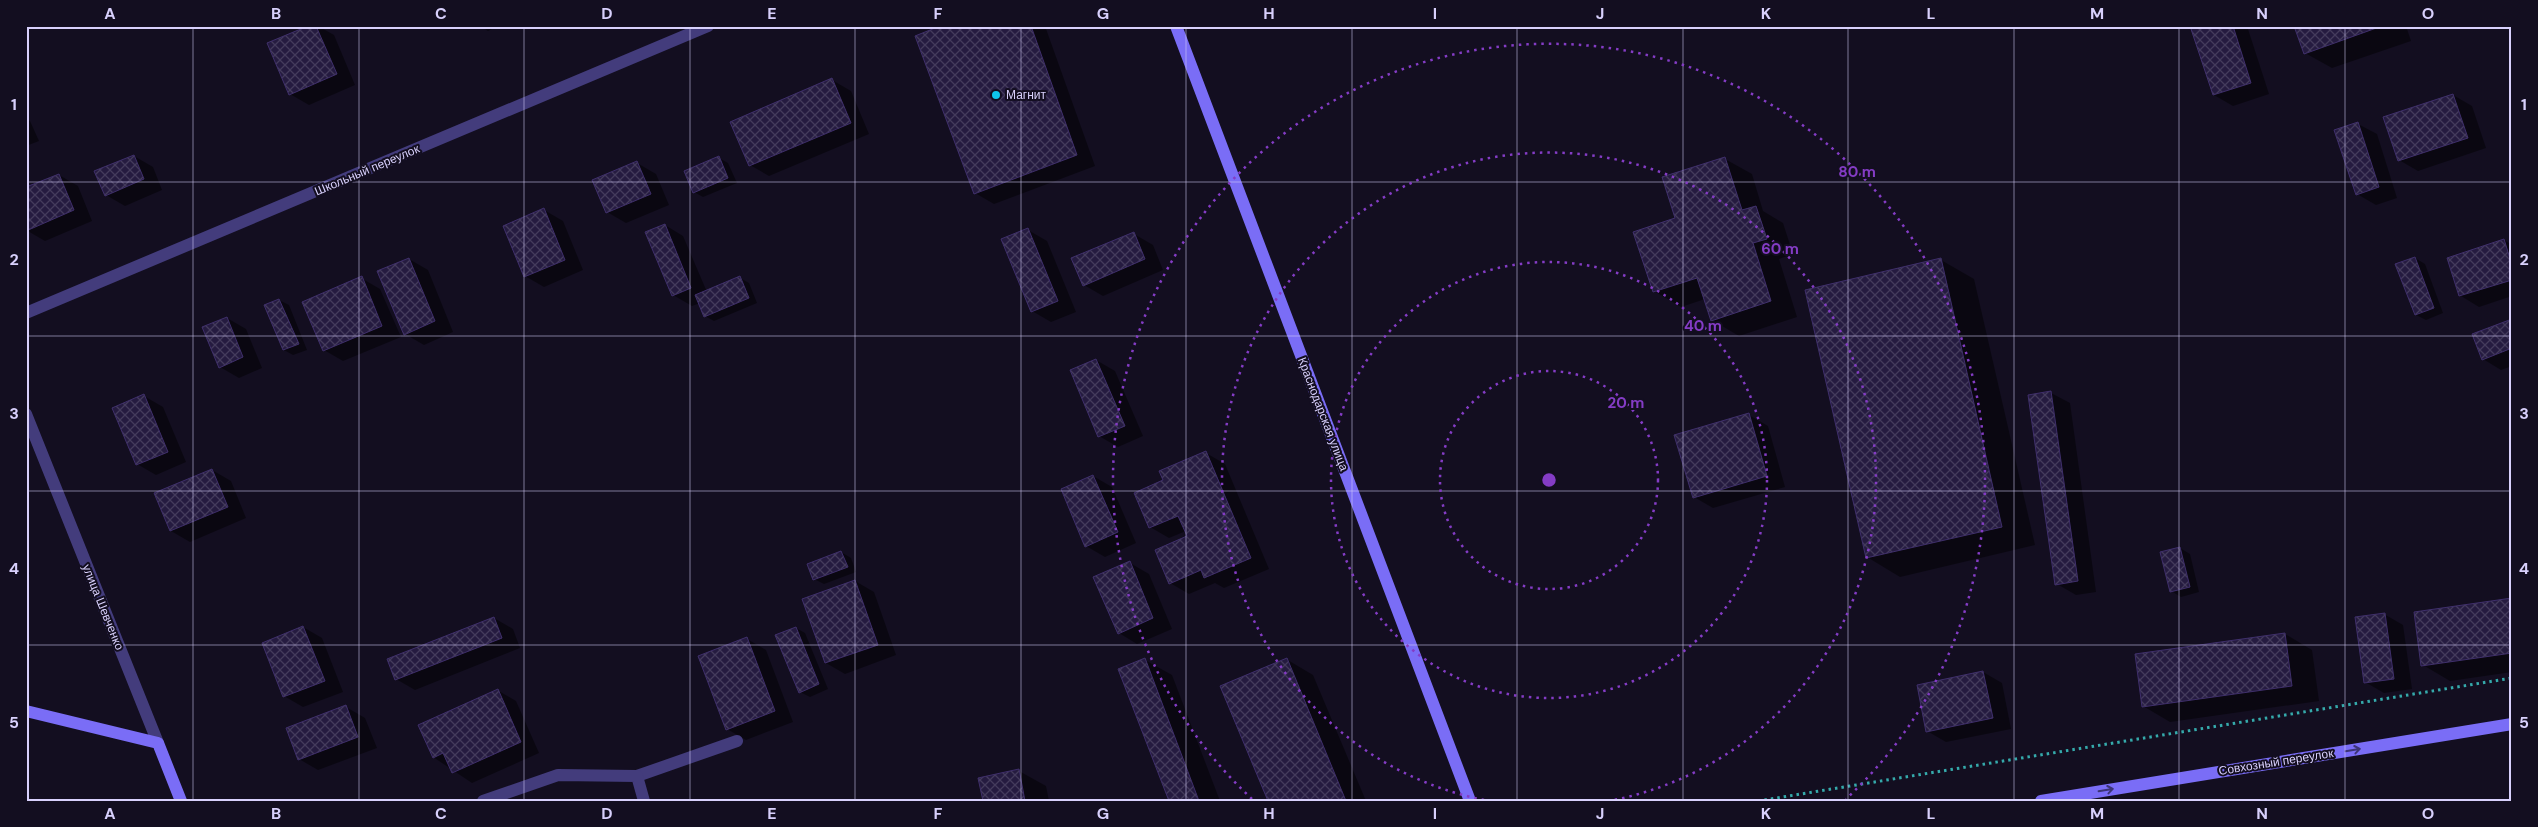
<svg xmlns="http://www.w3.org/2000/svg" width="2538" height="827" font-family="'DM Sans',sans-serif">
<defs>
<pattern id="building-cross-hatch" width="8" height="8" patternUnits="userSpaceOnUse" patternTransform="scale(1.25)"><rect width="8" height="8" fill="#251b40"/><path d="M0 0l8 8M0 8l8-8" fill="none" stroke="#443b5c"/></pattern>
</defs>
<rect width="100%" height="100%" fill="#130e20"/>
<!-- shadow -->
<g fill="#0007">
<polygon points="311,26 318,26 334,35 355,85 309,105 290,94"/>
<polygon points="480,26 498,26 488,31"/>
<polygon points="944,26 1045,26 1095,166 994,204 975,193"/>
<polygon points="2192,26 2247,26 2269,94 2233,106 2214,95"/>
<polygon points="2296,26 2406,26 2411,41 2332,68 2305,53"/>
<polygon points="832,80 851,91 869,134 769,176 750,165"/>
<polygon points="2453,95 2472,106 2486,148 2418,171 2399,160"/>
<polygon points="26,119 30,121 39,141 26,146"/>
<polygon points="2358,124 2377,134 2397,198 2376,205 2357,194"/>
<polygon points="134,156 153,167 162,190 125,206 106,195"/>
<polygon points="719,158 728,163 737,183 703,197 694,192"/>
<polygon points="1725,159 1752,174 1763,211 1783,223 1793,254 1779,259 1797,317 1739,336 1712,320 1705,299 1681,307 1654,291 1676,219"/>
<polygon points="637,163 656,174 669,205 626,223 607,212"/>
<polygon points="59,175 78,186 92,221 45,241 26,230"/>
<polygon points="544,210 563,221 583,270 544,287 525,276"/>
<polygon points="665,225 683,236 707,292 740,278 749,283 757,303 714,321 705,316 700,303 692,306 673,295"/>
<polygon points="1028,230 1047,241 1076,312 1051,322 1032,311"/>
<polygon points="1134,234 1153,245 1163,270 1103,296 1084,285"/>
<polygon points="2504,240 2512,245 2512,296 2479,307 2461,296 2448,258"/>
<polygon points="2415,258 2425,264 2443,313 2426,320 2416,315 2397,265"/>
<polygon points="409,259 428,270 453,332 424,345 405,334"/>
<polygon points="1941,260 1974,279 2035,545 1900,577 1867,557"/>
<polygon points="361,278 380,289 401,337 343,361 324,350"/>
<polygon points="279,300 289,305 307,350 293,355 284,350"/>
<polygon points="227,318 246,329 262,368 239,378 220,367"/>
<polygon points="2512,320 2512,366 2501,370 2483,359"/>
<polygon points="1096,360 1115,371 1143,436 1118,447 1099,436"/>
<polygon points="2051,393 2070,403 2096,592 2076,595 2057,584"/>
<polygon points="144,396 163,407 186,462 156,475 137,464"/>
<polygon points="1749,415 1768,426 1785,487 1713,508 1694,497"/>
<polygon points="1206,453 1225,464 1269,569 1224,588 1215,583 1189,594 1170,583 1189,537 1186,531 1169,538 1150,527 1165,481"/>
<polygon points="212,470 231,481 246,518 190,542 171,531 156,494"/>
<polygon points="1093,476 1112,487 1136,543 1105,557 1086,546"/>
<polygon points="2180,548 2190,554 2199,592 2181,597 2171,591"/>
<polygon points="841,552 851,558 856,572 824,584 814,579"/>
<polygon points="1130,563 1149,574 1172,629 1137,644 1119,633"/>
<polygon points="26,566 30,574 26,575"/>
<polygon points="855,581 874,592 896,655 845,674 826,663 804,599"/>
<polygon points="2512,600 2512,672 2450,681 2423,665"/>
<polygon points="2384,614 2403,625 2412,689 2384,693 2365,682"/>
<polygon points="494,618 513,629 520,648 415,690 396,679"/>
<polygon points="303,627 322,638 343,692 303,707 284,696"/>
<polygon points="796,628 805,633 828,689 810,697 800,692"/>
<polygon points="2285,634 2312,650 2319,701 2170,722 2143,706"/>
<polygon points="747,639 766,650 793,722 746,740 727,729"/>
<polygon points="1286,659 1313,675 1366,801 1269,801"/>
<polygon points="1145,660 1172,675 1220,801 1170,801"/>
<polygon points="1983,672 2002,683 2011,729 1946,742 1927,731"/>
<polygon points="497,690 516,701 539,753 472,783 433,757"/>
<polygon points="346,707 365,718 377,748 318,770 299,759"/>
<polygon points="1019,771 1046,786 1049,801 984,801"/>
</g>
<!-- building -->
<g fill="url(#building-cross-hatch)" stroke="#3f2f6b">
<polygon points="308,26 316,26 337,74 289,95 267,43"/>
<polygon points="940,26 1031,26 1077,155 974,194 915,36"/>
<polygon points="2190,26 2233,26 2251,83 2213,95"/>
<polygon points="2294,26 2382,26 2304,54"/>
<polygon points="832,78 851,123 749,166 730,122"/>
<polygon points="2453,94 2468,138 2398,161 2383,117"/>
<polygon points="2358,122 2379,187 2356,195 2334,130"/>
<polygon points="134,155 144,179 105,196 94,171"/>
<polygon points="719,156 728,178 693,193 684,171"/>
<polygon points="1725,157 1742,210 1756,206 1767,239 1753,243 1771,301 1711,321 1697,278 1653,292 1633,232 1675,218 1662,177"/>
<polygon points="637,161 651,194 606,213 592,180"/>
<polygon points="59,174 74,210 26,231 26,187"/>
<polygon points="544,208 565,260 524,277 503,226"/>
<polygon points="665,224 691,288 672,296 645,232"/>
<polygon points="1028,228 1058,301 1031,312 1001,239"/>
<polygon points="1134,232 1145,259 1083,286 1071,258"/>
<polygon points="2504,239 2512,265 2512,280 2459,296 2447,258"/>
<polygon points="2415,257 2434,308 2415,315 2395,264"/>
<polygon points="409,258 435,321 404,335 377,271"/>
<polygon points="1941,258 2002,527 1866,558 1805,290"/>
<polygon points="362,276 382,326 323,351 302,302"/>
<polygon points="740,276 749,298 704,317 695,295"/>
<polygon points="279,299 299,344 283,350 264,305"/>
<polygon points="227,317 243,357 219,368 202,327"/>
<polygon points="2512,319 2512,348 2482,360 2472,334"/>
<polygon points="1096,359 1125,426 1098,437 1070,370"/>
<polygon points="2051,391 2078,581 2055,585 2028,395"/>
<polygon points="144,394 168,452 136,465 112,408"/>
<polygon points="1749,413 1767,476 1693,498 1674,435"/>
<polygon points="1206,451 1251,558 1204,578 1201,570 1169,584 1155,550 1187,536 1178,516 1149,528 1134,493 1163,480 1159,471"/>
<polygon points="212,469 228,507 170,531 154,493"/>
<polygon points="1093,475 1118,532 1085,547 1061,489"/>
<polygon points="2180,547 2190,587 2170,592 2160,552"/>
<polygon points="841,551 848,567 813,580 807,564"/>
<polygon points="1130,561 1153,618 1118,634 1093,577"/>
<polygon points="855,580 878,645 825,663 802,599"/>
<polygon points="2512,598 2512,653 2421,666 2414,612"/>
<polygon points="2385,613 2394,679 2364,683 2355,617"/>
<polygon points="494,617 502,638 395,680 387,659"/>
<polygon points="303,626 325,681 283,697 262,643"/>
<polygon points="796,627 819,684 799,693 775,635"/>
<polygon points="2285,633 2292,686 2142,707 2135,654"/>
<polygon points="747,637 775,711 726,730 698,656"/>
<polygon points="1145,658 1199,801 1169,801 1118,669"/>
<polygon points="1287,658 1346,801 1268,801 1220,686"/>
<polygon points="1983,671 1993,718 1926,732 1917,685"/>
<polygon points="498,689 521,742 452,773 443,753 433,758 418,725"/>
<polygon points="346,705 358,737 298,760 286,728"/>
<polygon points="1019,769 1025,801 983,801 978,778"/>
</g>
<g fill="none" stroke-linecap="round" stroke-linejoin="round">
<!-- path -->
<polyline stroke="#35aaab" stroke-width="3" stroke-dasharray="2.5 4" stroke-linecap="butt" points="1758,801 2512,678"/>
<!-- lane -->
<g stroke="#433c7c" stroke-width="12">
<polyline points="637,776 737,741"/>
<polyline points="483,801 558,775 637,776 644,801"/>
</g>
<!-- street -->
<g stroke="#433c7c" stroke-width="12">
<polyline points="26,313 708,26"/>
<polyline points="26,414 158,743"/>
</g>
<!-- secondary -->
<g stroke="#7a6df6" stroke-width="12">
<polyline points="1176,26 1470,801"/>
<polyline points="26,711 158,743 181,801"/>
<polyline points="2041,801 2512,724"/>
</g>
</g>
<!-- one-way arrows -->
<defs><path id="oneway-shaft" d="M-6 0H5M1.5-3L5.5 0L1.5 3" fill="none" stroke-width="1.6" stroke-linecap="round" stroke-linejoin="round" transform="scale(1.25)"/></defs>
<g stroke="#3c3476">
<use href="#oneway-shaft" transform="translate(2353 750) rotate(-9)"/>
<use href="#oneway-shaft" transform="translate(2106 790) rotate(-9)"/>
</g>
<!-- grid -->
<path fill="none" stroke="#d8d0fc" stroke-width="1" stroke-opacity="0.55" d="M193,26V801M359,26V801M524,26V801M690,26V801M855,26V801M1021,26V801M1186,26V801M1352,26V801M1517,26V801M1683,26V801M1848,26V801M2014,26V801M2179,26V801M2345,26V801M26,182H2512M26,336H2512M26,491H2512M26,645H2512"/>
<!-- distance rings -->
<g fill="none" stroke="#843cc5" stroke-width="2.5" stroke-dasharray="2.5 5">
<circle cx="1549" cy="480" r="109"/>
<circle cx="1549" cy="480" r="218"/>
<path d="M1484 800A327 327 0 1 1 1614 800"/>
<path d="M1252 799A436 436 0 1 1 1846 799"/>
</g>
<!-- markers -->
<circle fill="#0ec5eb" stroke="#130e20" stroke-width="2" cx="996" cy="95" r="5"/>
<g text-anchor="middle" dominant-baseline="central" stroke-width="4" stroke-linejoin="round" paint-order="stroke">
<!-- poi labels -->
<g font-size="12" fill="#d8d0fc" stroke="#130e20" text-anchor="start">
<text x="1006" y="95">Магнит</text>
</g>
<!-- street labels -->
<g font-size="12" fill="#d8d0fc" stroke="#130e20">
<text transform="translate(367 170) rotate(-23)">Школьный переулок</text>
<text transform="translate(1323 414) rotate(69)">Краснодарская улица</text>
<text transform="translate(103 607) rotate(68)">улица Шевченко</text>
<text transform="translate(2276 762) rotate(-9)">Совхозный переулок</text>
</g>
</g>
<circle cx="1549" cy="480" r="8" fill="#843cc5" stroke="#130e20" stroke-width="2.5"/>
<g font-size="15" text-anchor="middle" font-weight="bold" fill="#843cc5" stroke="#130e20" stroke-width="4" stroke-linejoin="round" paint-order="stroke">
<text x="1857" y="177">80 m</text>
<text x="1780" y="254">60 m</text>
<text x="1703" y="331">40 m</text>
<text x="1626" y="408">20 m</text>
</g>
<!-- border -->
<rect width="2538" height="827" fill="none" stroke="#130e20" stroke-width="55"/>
<rect x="28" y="28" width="2482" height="772" fill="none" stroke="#d8d0fc" stroke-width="2"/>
<g font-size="16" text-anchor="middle" font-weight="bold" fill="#d8d0fc">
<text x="110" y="19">A</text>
<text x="276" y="19">B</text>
<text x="441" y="19">C</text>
<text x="607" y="19">D</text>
<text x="772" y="19">E</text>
<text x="938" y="19">F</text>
<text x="1103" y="19">G</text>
<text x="1269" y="19">H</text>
<text x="1435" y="19">I</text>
<text x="1600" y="19">J</text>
<text x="1766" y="19">K</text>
<text x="1931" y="19">L</text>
<text x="2097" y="19">M</text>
<text x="2262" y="19">N</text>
<text x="2428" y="19">O</text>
<text x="14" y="110">1</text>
<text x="2524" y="110">1</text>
<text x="14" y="265">2</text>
<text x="2524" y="265">2</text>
<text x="14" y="419">3</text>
<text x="2524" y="419">3</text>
<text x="14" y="574">4</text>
<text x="2524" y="574">4</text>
<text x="14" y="728">5</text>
<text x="2524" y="728">5</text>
<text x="110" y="819">A</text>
<text x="276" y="819">B</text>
<text x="441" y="819">C</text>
<text x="607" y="819">D</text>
<text x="772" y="819">E</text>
<text x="938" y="819">F</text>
<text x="1103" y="819">G</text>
<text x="1269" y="819">H</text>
<text x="1435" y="819">I</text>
<text x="1600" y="819">J</text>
<text x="1766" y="819">K</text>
<text x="1931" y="819">L</text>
<text x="2097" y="819">M</text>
<text x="2262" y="819">N</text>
<text x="2428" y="819">O</text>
</g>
</svg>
